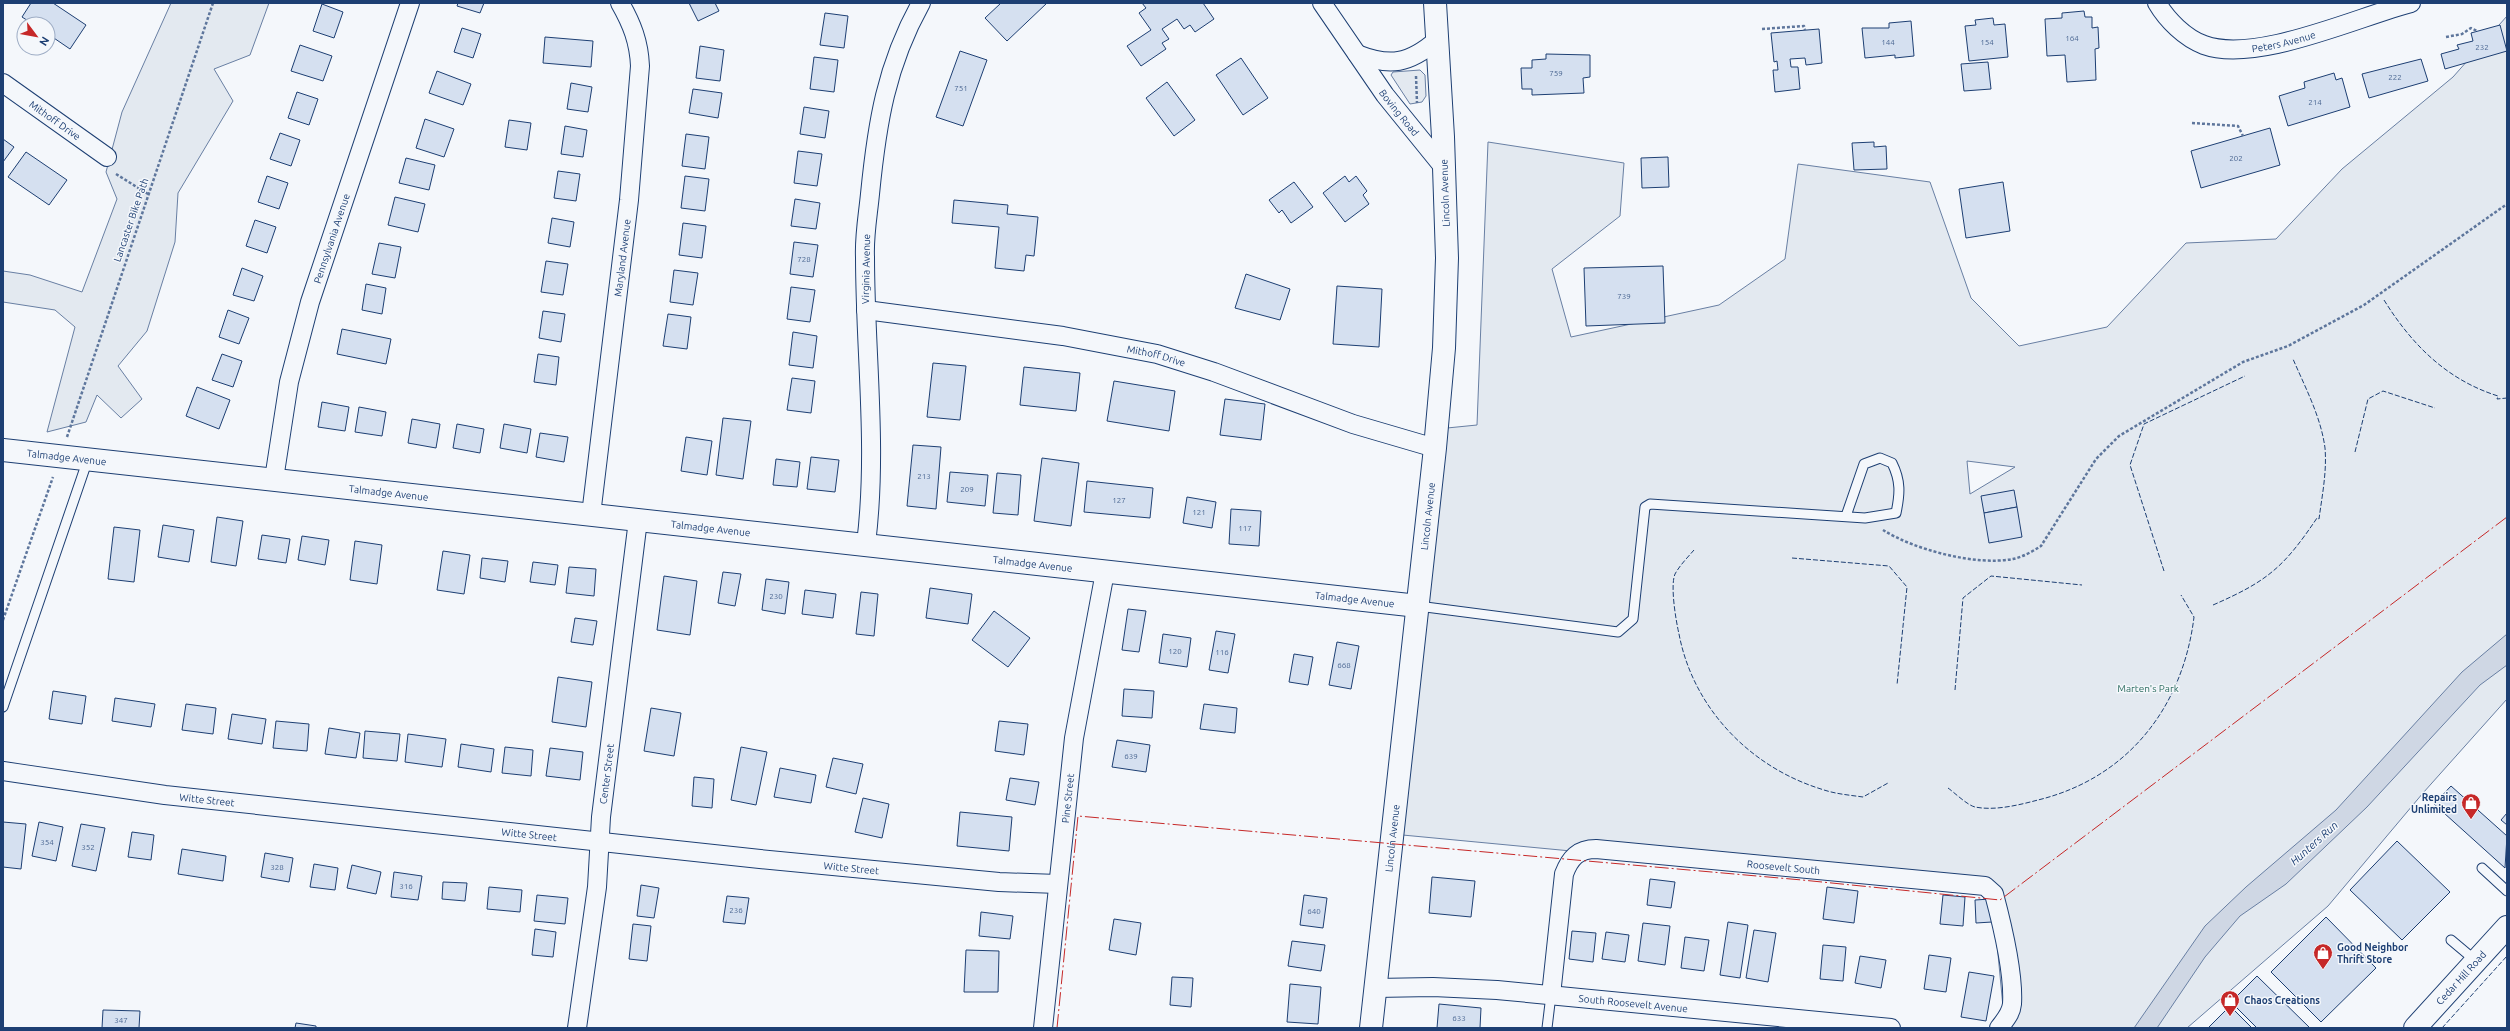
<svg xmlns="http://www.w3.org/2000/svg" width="2510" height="1031" font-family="Ubuntu,sans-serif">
<rect width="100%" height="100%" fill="#f4f7fb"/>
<!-- green -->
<g fill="#e3e9f0" stroke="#687fa3" fill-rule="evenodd">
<polygon points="171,3 269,3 250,55 214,69 233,101 178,193 175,242 147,331 118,366 142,399 121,418 97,395 86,422 47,432 75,327 55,310 3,302 3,271 30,275 82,292 117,199 106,172 122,112"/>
<path d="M2507,16V699L2423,793L2328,906L2187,1028H2005L1992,891L1392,834L1437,429L1477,425L1488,142L1624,163L1620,216L1552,269L1571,337L1719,305L1785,259L1798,164L1930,182L1971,298L2019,346L2107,327L2186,243L2276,239L2342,169L2453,77ZM1967,461L2015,467L1970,494Z"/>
<polygon points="1420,70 1425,75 1426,96 1422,102 1410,104 1391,75 1393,72"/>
</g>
<!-- water -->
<polygon fill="#cfd7e4" stroke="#687fa3" points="2507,634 2507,665 2480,685 2367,807 2286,884 2240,916 2205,957 2157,1028 2134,1028 2205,926 2246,887 2336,810 2462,672"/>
<!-- building -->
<g fill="#d5e0f0" stroke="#1d3f73">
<polygon points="31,3 53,3 86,25 70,49 48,34 48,24 33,24 22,17"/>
<polygon points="458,3 484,3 480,13 457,6"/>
<polygon points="689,3 715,3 719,11 698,21"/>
<polygon points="1001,3 1047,3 1007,41 985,18"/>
<polygon points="1142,3 1203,3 1214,19 1195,32 1190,25 1184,29 1177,19 1162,29 1169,39 1162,43 1166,49 1141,66 1127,46 1151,30 1139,13 1146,8"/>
<polygon points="322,4 343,12 334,38 313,31"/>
<polygon points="2084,11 2085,17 2092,17 2092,28 2098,27 2099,48 2095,49 2096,80 2067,82 2065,55 2047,56 2045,19 2062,18 2062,13"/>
<polygon points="825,13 848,16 844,48 820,45"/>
<polygon points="1993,18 1994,25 2005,24 2008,57 1969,61 1965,26 1976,25 1975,20"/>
<polygon points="1911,21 1914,56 1895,58 1895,55 1865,58 1862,28 1889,28 1889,23"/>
<polygon points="2500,25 2507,51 2445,69 2441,54 2459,49 2457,45 2473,41 2471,33"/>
<polygon points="462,28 481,34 473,58 454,52"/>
<polygon points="1819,29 1822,63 1806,65 1805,58 1790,59 1791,67 1798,67 1800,89 1775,92 1773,70 1778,70 1777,61 1774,62 1771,33"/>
<polygon points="545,37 593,41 591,67 543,63"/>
<polygon points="300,45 332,56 323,81 291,71"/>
<polygon points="700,46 724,50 720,81 696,78"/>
<polygon points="960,51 987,60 963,126 936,117"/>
<polygon points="1546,54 1590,55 1590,77 1583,78 1584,93 1532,95 1532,89 1522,89 1521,68 1532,68 1532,60 1546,59"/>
<polygon points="814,57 838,60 834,92 810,89"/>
<polygon points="1241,58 1268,98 1243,115 1216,75"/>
<polygon points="2421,59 2428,81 2369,98 2362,74"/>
<polygon points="1988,62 1991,89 1964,91 1961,64"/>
<polygon points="437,71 471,84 463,105 429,93"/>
<polygon points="2334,73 2336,80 2342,78 2350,107 2288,126 2279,96 2305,88 2304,82"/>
<polygon points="1167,82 1195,120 1174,136 1146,98"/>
<polygon points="571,83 592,87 588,112 567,109"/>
<polygon points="693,89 722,93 718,118 689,113"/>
<polygon points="297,92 318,99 309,125 288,118"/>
<polygon points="804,107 829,111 825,138 800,134"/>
<polygon points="425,119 454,129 444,157 416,148"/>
<polygon points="509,120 531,123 527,150 505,147"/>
<polygon points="565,126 587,130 583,157 561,154"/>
<polygon points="2270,128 2280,165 2201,188 2191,151"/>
<polygon points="280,133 300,140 291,166 270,159"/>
<polygon points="686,134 709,137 705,169 682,166"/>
<polygon points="3,139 14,147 3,162"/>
<polygon points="1874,142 1874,147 1886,146 1887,169 1854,170 1852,143"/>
<polygon points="798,151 822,154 817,186 794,183"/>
<polygon points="26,152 67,180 49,205 8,177"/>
<polygon points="1668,157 1669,187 1642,188 1641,158"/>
<polygon points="406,158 435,165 429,190 399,183"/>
<polygon points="558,171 580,174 576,201 554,198"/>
<polygon points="267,176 288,183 279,209 258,202"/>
<polygon points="685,176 709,179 705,211 681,208"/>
<polygon points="1345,176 1349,182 1356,176 1367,191 1363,195 1369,204 1345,222 1323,193"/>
<polygon points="1294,182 1313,207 1291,223 1282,210 1279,213 1269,200"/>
<polygon points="2003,182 2010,231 1966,238 1959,189"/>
<polygon points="395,197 425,204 418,232 388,225"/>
<polygon points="795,199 820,203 816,229 791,226"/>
<polygon points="954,200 1008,205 1007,214 1038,217 1034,256 1026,255 1024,271 995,268 999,227 952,223"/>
<polygon points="552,218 574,222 570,247 548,243"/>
<polygon points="255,220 276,227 267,253 246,246"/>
<polygon points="683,223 706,226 702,258 679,255"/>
<polygon points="794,242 818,245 813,277 790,274"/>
<polygon points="379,243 401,247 395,278 372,274"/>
<polygon points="546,261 568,264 563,295 541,292"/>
<polygon points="1663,266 1665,323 1586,326 1584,268"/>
<polygon points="242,268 263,276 254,301 233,295"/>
<polygon points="674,270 698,273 693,305 670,302"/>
<polygon points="1246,274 1290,289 1280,320 1235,308"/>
<polygon points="366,284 386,288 382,314 362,310"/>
<polygon points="1337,286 1382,289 1379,347 1333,344"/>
<polygon points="791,287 815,290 810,322 787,319"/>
<polygon points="228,310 249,318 239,344 219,337"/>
<polygon points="543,311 565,314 561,342 539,338"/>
<polygon points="668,314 691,317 687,349 663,346"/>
<polygon points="342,329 391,339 386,364 337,354"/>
<polygon points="793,332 817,336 813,368 789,365"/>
<polygon points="222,354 242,361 233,387 212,380"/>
<polygon points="538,354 559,357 556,385 534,382"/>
<polygon points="933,363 966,366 960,420 927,417"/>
<polygon points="1024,367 1080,373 1076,411 1020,405"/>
<polygon points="792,378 815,381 811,413 787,410"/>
<polygon points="1114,381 1175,391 1169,431 1107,421"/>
<polygon points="197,387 230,400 219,429 186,416"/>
<polygon points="1225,399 1265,404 1261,440 1220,435"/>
<polygon points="322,402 349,407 345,431 318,427"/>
<polygon points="359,407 386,412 382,436 355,432"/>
<polygon points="723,418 751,421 743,479 716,475"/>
<polygon points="412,419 440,424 436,448 408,443"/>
<polygon points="457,424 484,429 480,453 453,448"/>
<polygon points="504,424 531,429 527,453 500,448"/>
<polygon points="540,433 568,437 564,462 536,457"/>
<polygon points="686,437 712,441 707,475 681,471"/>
<polygon points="913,445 941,447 936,509 907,506"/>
<polygon points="811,457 839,460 835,492 807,489"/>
<polygon points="1042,458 1079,463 1071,526 1034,521"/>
<polygon points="776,459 800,462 797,487 773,485"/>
<polygon points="950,472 988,475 985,506 947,502"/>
<polygon points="997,473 1021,475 1018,515 993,513"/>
<polygon points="1087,481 1153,488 1150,518 1084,512"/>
<polygon points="2014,490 2017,507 1984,513 1981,496"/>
<polygon points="1187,497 1216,502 1212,528 1183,523"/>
<polygon points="2017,507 2022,537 1989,543 1984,513"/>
<polygon points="1231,509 1261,511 1259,546 1229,544"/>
<polygon points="217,517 243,521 236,566 211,562"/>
<polygon points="163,525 194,530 189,562 158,557"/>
<polygon points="114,527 140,530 134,582 108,579"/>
<polygon points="262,535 290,539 286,563 258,559"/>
<polygon points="302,536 329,540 325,565 298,560"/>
<polygon points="355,541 382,545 377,584 350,580"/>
<polygon points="443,551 470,555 464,594 437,590"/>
<polygon points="482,558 508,561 505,582 480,578"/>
<polygon points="533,562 558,565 555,585 530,582"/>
<polygon points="569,567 596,569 594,596 566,593"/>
<polygon points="723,572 741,574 735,606 718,603"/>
<polygon points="664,576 697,581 690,635 657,630"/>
<polygon points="766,579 789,582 785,614 762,610"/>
<polygon points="930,588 972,594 968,624 926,618"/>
<polygon points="805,590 836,594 833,618 802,614"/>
<polygon points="861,592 878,594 874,636 856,634"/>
<polygon points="1128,609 1146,611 1139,652 1122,650"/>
<polygon points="994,611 1030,638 1008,667 972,640"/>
<polygon points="575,618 597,621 593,645 571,642"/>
<polygon points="1216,631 1235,634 1228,673 1209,670"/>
<polygon points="1163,634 1191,638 1187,667 1159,663"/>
<polygon points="1337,642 1359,646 1351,689 1329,685"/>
<polygon points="1294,654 1313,657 1308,685 1289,682"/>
<polygon points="558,677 592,682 586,727 552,722"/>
<polygon points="1124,689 1154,691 1152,718 1122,716"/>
<polygon points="53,691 86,696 82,724 49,719"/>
<polygon points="115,698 155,704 151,727 112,721"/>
<polygon points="186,704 216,708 213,734 182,730"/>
<polygon points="1204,704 1237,708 1235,733 1200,729"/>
<polygon points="651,708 681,713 674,756 644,751"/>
<polygon points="232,714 266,719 262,744 228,739"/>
<polygon points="276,721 309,724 307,751 273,748"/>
<polygon points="999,721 1028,724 1024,755 995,751"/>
<polygon points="329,728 360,733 356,758 325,754"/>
<polygon points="365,731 400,734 397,761 363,758"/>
<polygon points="408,734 446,739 442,767 405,762"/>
<polygon points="1117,740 1150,745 1146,772 1112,767"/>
<polygon points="461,744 494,749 491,772 458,767"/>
<polygon points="505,747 533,750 531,776 502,773"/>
<polygon points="741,747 767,752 756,805 731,800"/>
<polygon points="550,748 583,752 580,780 546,776"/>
<polygon points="833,758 863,764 856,794 826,787"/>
<polygon points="780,768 816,775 811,803 774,797"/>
<polygon points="694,777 714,779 712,808 692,806"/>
<polygon points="1010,778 1039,782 1035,805 1006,800"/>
<polygon points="2451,786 2507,836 2505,868 2434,804"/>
<polygon points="863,798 889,804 882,838 855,832"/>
<polygon points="960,812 1012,817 1009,851 957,846"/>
<polygon points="2507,813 2507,825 2501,820"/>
<polygon points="3,822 26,824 21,869 3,867"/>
<polygon points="39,822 63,827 56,861 32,856"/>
<polygon points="81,824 105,828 96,871 72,866"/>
<polygon points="132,832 154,835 151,860 128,857"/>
<polygon points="2397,841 2450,892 2402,940 2350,890"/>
<polygon points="182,849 226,856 223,881 178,874"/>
<polygon points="265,853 293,858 289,882 261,877"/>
<polygon points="314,864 338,868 335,890 310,887"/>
<polygon points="352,865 381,872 376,894 347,888"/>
<polygon points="394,872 422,876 418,900 391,897"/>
<polygon points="1432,877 1475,881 1471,917 1429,913"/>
<polygon points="1650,879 1675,882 1671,908 1647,905"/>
<polygon points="443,882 467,883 465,901 442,899"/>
<polygon points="641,885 659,888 654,918 637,916"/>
<polygon points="489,887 522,890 520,912 487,909"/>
<polygon points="1827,887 1858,891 1854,923 1823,919"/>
<polygon points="537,895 568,898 565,924 534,921"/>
<polygon points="1304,895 1327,898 1323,928 1300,925"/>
<polygon points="1943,895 1965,897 1963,926 1940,924"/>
<polygon points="727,896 749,898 745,924 723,922"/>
<polygon points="1990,899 1992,922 1976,923 1975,900"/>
<polygon points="981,912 1013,916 1010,939 979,936"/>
<polygon points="2326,917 2376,968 2321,1022 2271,972"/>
<polygon points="1114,919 1141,923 1136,955 1109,950"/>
<polygon points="1728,922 1748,925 1740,978 1720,975"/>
<polygon points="1643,923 1670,926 1665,965 1638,961"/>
<polygon points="633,924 651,926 647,961 629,959"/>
<polygon points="535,929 556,932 553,957 532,955"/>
<polygon points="1754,930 1776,933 1768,982 1746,978"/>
<polygon points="1572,931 1596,933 1593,962 1569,959"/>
<polygon points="1606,932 1629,935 1625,962 1602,959"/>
<polygon points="1685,937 1709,940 1704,971 1681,968"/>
<polygon points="1292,941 1325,945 1321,971 1288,966"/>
<polygon points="1823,945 1846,947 1843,981 1820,979"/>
<polygon points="966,950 999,951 998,992 964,992"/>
<polygon points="1929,955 1951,958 1946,992 1924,989"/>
<polygon points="1860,956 1886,960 1881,988 1855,983"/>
<polygon points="1969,972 1994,976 1986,1021 1961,1017"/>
<polygon points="2257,976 2310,1028 2257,1028 2231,1002"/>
<polygon points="1172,977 1193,978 1191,1007 1170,1005"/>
<polygon points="1290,984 1321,987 1318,1024 1287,1022"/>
<polygon points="1439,1004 1481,1008 1480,1028 1437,1028"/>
<polygon points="2230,1006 2252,1028 2208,1028"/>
<polygon points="103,1010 140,1011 139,1028 102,1028"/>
<polygon points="296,1023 316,1026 316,1028 295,1028"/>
</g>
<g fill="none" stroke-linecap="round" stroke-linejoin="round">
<defs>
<g id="service">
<path d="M1418,606L1618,632L1633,619L1645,507L1650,504L1865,518L1896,513C1900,494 1901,481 1892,463L1880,458L1864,464L1846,516"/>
<polyline points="3,707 88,459"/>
<polyline points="2482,868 2507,891"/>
<polyline points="2451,940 2476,961"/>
<polyline points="1547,1028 1551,995"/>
</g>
<g id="minor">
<path id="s1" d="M1322,3L1385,95L1445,169"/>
<path id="s2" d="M2157,3C2167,20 2185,38 2204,45C2256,64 2357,17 2411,3"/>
<path d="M1357,54C1390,67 1409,64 1437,40"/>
<path id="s3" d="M3,83L107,157"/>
<path id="s4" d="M866,310L1063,336L1157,354L1214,372L1353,424L1435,448"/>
<path id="s5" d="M274,479L289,382L310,302L410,3"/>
<path id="s6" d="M591,515L629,200L640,66C639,42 632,24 620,3"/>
<path d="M866,544C878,448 865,353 865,257C864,236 868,215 870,194C877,123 886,66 921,3"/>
<path id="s7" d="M3,771L165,795L760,859L999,882L1058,884"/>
<path id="s8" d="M1375,988L1433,987L1497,990L1891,1028"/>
<path id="s9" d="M1551,995L1564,874C1570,858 1578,849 1596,849L1985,886L1994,894C2002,924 2014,973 2012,1004C2011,1014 2005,1020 1999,1028"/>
<path id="s10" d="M577,1028L597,887L601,817L638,520"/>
<path id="s11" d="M1043,1028L1074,738L1105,572"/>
</g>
<g id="tertiary">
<path id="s12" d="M3,450L1418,606"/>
</g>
<g id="secondary">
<path id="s13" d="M2415,1028L2507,927"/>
</g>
<g id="primary">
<path id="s14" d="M1371,1028L1435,448L1444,348L1447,258L1443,137L1435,3"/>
</g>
</defs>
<!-- service casing -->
<use href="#service" stroke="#1d3f73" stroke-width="11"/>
<!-- minor casing -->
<use href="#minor" stroke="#1d3f73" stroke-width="20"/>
<!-- tertiary casing -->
<use href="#tertiary" stroke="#1d3f73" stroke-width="24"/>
<!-- secondary casing -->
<use href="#secondary" stroke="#1d3f73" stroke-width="24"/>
<!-- primary casing -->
<use href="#primary" stroke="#1d3f73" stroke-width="24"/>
<!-- path -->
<g stroke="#5e769c" stroke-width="2.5" stroke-dasharray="3 2" stroke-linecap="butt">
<polyline points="1762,29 1804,26 1805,30"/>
<polyline points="2446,37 2462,34 2471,28 2477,31"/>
<polyline points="1416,76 1417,103"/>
<polyline points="2192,123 2238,126 2243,136"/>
<polyline points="116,174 148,194"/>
<polyline points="67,437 213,3"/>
<path d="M1883,530C1915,550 1976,566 2013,559C2023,557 2033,551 2041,546L2096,459L2119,436L2243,362L2288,346L2364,305L2507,204"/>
<polyline points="3,620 53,477"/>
</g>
<!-- service -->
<use href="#service" stroke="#f4f7fb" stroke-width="9"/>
<!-- minor -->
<use href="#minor" stroke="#f4f7fb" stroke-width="18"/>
<!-- tertiary -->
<use href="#tertiary" stroke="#f4f7fb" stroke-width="22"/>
<!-- secondary -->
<use href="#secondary" stroke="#f4f7fb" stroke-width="22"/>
<!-- primary -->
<use href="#primary" stroke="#f4f7fb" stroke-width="22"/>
<!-- fence -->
<g stroke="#1d3f73" stroke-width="1" stroke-dasharray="5 2" stroke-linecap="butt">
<path d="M2384,300C2412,345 2447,380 2498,396L2497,399L2507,398"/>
<polyline points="2355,452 2368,399 2383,391 2435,408"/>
<path d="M1694,550C1688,557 1680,565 1675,574C1670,586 1676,621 1679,634C1693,708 1750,767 1821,789C1835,794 1849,795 1863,797L1888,783"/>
<polyline points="1792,558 1889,566 1907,587 1897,685"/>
<polyline points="2164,571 2130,465 2144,424 2245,376"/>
<path d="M2213,605C2268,581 2284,567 2317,518L2319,519C2322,496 2327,472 2325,448C2321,417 2305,387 2293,359"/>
<polyline points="1955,690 1963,598 1991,576 2082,585"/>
<path d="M1948,788C1955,793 1967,805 1975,807C1995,811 2019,805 2038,800C2128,778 2183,707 2194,617L2181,595"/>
<polyline points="2442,1028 2507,956"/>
</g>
<!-- power -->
<polyline stroke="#c62828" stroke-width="1" stroke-dasharray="14 3 2 3" stroke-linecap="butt" points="1057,1028 1078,816 1802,880 2000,900 2507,517"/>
</g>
<!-- icons -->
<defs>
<symbol id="shop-pin" viewBox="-11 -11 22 30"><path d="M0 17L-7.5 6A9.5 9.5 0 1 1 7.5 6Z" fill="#c62828" stroke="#f4f7fb"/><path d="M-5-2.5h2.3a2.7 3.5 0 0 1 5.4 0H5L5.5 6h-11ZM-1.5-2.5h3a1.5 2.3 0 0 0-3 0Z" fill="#fff"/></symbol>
</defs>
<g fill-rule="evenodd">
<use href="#shop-pin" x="2460" y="792" width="22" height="30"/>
<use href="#shop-pin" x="2312" y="942" width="22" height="30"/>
<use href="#shop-pin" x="2219" y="989" width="22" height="30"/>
</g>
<g text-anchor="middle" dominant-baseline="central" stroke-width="3" stroke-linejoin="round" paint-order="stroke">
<!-- number labels -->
<g font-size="8" fill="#4b6792">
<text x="2072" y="38">164</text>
<text x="1888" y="42">144</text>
<text x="1987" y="42">154</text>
<text x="2482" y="47">232</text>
<text x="1556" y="73">759</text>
<text x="2395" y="77">222</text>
<text x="961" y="88">751</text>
<text x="2315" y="102">214</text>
<text x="2236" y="158">202</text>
<text x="804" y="259">728</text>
<text x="1624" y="296">739</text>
<text x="924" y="476">213</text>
<text x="967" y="489">209</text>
<text x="1119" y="500">127</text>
<text x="1199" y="512">121</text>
<text x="1245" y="528">117</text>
<text x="776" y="596">230</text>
<text x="1175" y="651">120</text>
<text x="1222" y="652">116</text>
<text x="1344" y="665">668</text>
<text x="1131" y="756">639</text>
<text x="47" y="842">354</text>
<text x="88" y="847">352</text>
<text x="277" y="867">328</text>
<text x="406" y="886">316</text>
<text x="736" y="910">236</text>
<text x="1314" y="911">640</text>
<text x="1459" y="1018">633</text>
<text x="121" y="1020">347</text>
</g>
<!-- street labels -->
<g font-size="10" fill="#1d3f73" stroke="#f4f7fb">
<text stroke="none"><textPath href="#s2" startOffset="145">Peters Avenue</textPath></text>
<text stroke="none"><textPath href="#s1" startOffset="134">Boving Road</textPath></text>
<text stroke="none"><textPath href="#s3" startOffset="64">Mithoff Drive</textPath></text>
<text transform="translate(1445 193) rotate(-92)">Lincoln Avenue</text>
<text transform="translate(131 220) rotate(-71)">Lancaster Bike Path</text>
<text stroke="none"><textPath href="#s5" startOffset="248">Pennsylvania Avenue</textPath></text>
<text stroke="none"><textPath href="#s6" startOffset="259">Maryland Avenue</textPath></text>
<text transform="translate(866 269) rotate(-89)">Virginia Avenue</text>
<text stroke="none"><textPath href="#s4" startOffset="294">Mithoff Drive</textPath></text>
<text stroke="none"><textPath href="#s12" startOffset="64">Talmadge Avenue</textPath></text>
<text stroke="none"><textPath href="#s12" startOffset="388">Talmadge Avenue</textPath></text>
<text stroke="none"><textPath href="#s14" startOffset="515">Lincoln Avenue</textPath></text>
<text stroke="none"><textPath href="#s12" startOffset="712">Talmadge Avenue</textPath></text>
<text stroke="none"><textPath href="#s12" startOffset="1036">Talmadge Avenue</textPath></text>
<text stroke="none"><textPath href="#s12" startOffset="1360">Talmadge Avenue</textPath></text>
<text stroke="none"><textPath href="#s10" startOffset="256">Center Street</textPath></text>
<text stroke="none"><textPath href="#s7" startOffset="206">Witte Street</textPath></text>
<text stroke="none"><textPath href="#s11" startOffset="231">Pine Street</textPath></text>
<text stroke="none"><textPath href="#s7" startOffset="530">Witte Street</textPath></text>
<text stroke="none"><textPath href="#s14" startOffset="191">Lincoln Avenue</textPath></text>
<text stroke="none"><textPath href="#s9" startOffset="354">Roosevelt South</textPath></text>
<text stroke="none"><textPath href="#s7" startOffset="854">Witte Street</textPath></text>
<text stroke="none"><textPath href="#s13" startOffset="68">Cedar Hill Road</textPath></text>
<text stroke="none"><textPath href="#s8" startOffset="259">South Roosevelt Avenue</textPath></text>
</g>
<!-- park labels -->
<g font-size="10" fill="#2c6c60" stroke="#f4f7fb">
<text x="2148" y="688">Marten's Park</text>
</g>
<!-- poi labels -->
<g font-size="10" font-weight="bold" fill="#1d3f73" stroke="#f4f7fb" text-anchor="start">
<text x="2457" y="797" text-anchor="end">Repairs<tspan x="2457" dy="12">Unlimited</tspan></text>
<text x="2337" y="947">Good Neighbor<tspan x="2337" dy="12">Thrift Store</tspan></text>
<text x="2244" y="1000">Chaos Creations</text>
</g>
<!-- water labels -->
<g font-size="11" font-style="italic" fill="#1d3f73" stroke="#f4f7fb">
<text transform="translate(2314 843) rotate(-42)">Hunters Run</text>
</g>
</g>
<!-- border -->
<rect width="2510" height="1031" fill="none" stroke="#1d3f73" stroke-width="8"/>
<!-- north arrow -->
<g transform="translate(36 36) rotate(122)"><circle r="19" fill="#f4f7fb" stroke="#9eadc5"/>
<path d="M0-3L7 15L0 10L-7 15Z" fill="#c62828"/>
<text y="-6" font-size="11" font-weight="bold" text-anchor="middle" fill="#1d3f73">N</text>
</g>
</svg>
